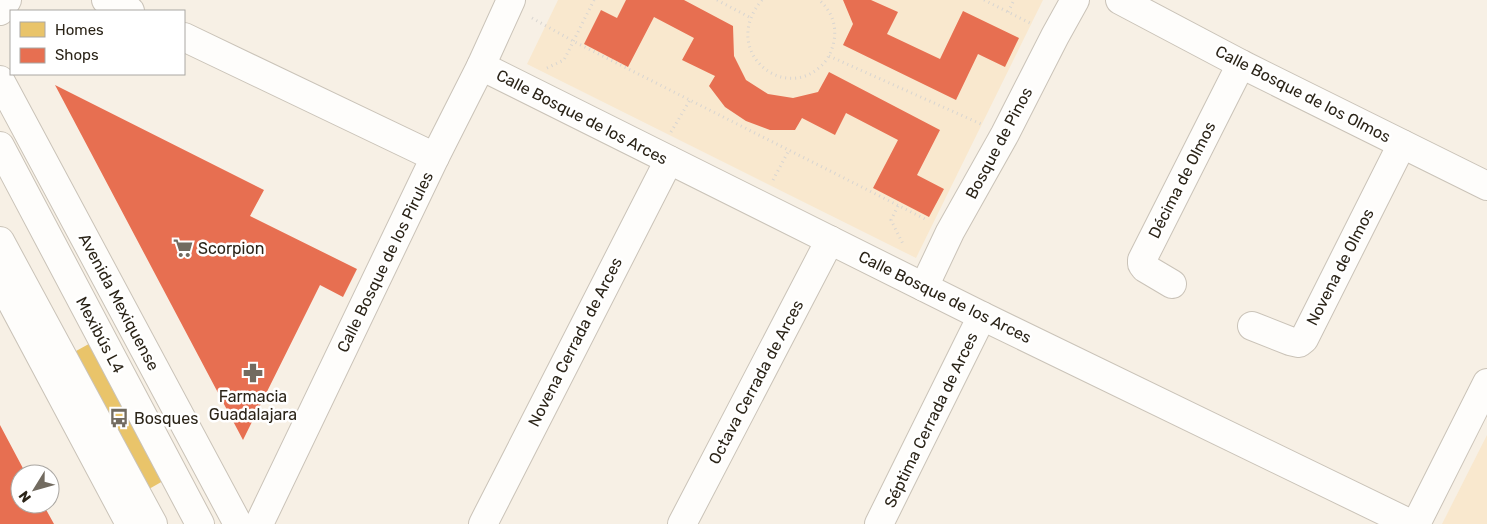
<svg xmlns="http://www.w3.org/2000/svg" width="1487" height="524" font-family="Rubik,sans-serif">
<rect width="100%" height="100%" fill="#f7f0e5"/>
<!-- built -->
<g fill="#f9e8ce">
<polygon points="558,0 1043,0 916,258 527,64"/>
<polygon points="1487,435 1487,524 1442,524"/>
</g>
<!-- homes -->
<polygon fill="#e9c46a" points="96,340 170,477 142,493 67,356"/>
<!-- shops -->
<g fill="#e76f51">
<polygon points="626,0 684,0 733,26 734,56 746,80 768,94 793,98 818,92 829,72 940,130 917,175 944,189 929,217 873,188 898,140 846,113 835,135 802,118 795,130 770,130 746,121 725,107 709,86 715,76 682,60 694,38 654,17 628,67 584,44 601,10 617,18"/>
<polygon points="843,0 871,0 898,12 887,34 940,59 963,11 1019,38 1005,67 978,54 956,100 843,45 853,24"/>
<polygon points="55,85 264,190 250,216 357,269 343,297 320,285 243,440"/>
<polygon points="0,425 26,474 20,474 20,504 43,504 54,524 0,524"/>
</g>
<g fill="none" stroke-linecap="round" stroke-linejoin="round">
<defs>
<g id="minor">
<polyline points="106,0 130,11"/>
<polyline points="1120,0 1241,64 1487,186"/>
<polyline points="0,11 7,0"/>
<polyline points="184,37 435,157"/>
<polyline points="481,66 982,316 1411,524"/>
<polyline points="0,146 200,524"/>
<polyline points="0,241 153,524"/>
<polyline points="1172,284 1145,268 1142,264 1142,260 1241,64"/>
<polyline points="924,287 950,232 1005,134 1055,36 1075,0"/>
<polyline points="1252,326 1290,341 1299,343 1304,339 1402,144"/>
<polyline points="259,524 435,157 481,66 511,0"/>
<polyline points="483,524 669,160"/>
<polyline points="682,524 830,240"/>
<polyline points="879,524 982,316"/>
<polyline points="1416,524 1487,383"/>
</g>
<g id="major">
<polyline points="0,80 238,524"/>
<polyline points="0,280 130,524"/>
</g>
</defs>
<!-- minor casing -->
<use href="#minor" stroke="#cac3b8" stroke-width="30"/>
<!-- major casing -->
<use href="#major" stroke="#cac3b8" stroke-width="30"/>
<!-- path -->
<g stroke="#d8d5d1" stroke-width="3" stroke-dasharray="1 4" stroke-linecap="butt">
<polyline points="717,0 751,18"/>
<path d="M762,0C720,49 781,102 820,67C828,60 832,51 834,41C837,25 831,10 819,0"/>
<polyline points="984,0 1032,24"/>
<polyline points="1008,12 1014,0"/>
<polyline points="532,18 573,41 927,220"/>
<polyline points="829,56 981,124"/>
<polyline points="547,68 564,60 594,0"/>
<polyline points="671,132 690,100"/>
<polyline points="773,180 789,150"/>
<polyline points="898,206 891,220 904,246"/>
</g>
<!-- minor -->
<use href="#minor" stroke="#fefdfb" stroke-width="28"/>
<!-- major -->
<use href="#major" stroke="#fefdfb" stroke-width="28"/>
</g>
<!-- icons -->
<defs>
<symbol id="supermarket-bare" viewBox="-9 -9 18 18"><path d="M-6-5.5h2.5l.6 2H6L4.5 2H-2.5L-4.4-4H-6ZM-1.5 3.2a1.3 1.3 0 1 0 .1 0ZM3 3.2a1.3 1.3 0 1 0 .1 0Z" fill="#726b60" stroke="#fff" stroke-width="2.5" paint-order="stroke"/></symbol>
<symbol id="pharmacy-bare" viewBox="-9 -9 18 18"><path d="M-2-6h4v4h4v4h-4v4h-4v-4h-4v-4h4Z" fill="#726b60" stroke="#fff" stroke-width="2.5" paint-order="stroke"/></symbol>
<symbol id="bus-bare" viewBox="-9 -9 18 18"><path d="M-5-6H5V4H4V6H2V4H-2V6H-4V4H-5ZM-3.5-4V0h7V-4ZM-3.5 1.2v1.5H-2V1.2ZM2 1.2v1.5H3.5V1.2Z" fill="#726b60" stroke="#fff" stroke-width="2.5" paint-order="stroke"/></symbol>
</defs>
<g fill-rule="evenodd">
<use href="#supermarket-bare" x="169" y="234" width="28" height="28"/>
<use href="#pharmacy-bare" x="239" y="359" width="28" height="28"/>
<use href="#bus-bare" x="105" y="404" width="28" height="28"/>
</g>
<g text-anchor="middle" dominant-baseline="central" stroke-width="5" stroke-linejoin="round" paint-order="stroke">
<!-- street labels -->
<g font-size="16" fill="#2b2418" stroke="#fff">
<text transform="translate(1303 94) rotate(27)">Calle Bosque de los Olmos</text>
<text transform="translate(582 117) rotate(27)">Calle Bosque de los Arces</text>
<text transform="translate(999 143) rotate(-62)">Bosque de Pinos</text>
<text transform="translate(1182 180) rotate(-63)">Décima de Olmos</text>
<text transform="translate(385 262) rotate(-64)">Calle Bosque de los Pirules</text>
<text transform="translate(1340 267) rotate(-63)">Novena de Olmos</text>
<text transform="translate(945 297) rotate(26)">Calle Bosque de los Arces</text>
<text transform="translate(119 302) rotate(62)">Avenida Mexiquense</text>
<text transform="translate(100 335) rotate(62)">Mexibús L4</text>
<text transform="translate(575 342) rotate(-63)">Novena Cerrada de Arces</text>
<text transform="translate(756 382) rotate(-62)">Octava Cerrada de Arces</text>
<text transform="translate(931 420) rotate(-64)">Séptima Cerrada de Arces</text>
</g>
<!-- poi labels -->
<g font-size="16" fill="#2b2418" stroke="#fff" text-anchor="start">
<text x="198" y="248">Scorpion</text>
<text x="253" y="396" text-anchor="middle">Farmacia<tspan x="253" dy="18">Guadalajara</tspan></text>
<text x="134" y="418">Bosques</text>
</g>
</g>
<!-- legend -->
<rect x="10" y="10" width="175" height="65" fill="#ffffff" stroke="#aaa7a3"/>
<rect x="20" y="22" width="25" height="15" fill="#e9c46a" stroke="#aaa7a3"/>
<text x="55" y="35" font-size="15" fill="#2b2418">Homes</text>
<rect x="20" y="48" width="25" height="15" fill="#e76f51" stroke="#aaa7a3"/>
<text x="55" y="60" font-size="15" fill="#2b2418">Shops</text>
<!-- north arrow -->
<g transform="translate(35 489) rotate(233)"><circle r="24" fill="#ffffff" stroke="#aaa7a3"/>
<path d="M0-4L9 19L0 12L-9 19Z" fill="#726b60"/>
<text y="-8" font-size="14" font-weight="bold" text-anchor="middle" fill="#2b2418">N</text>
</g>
</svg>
